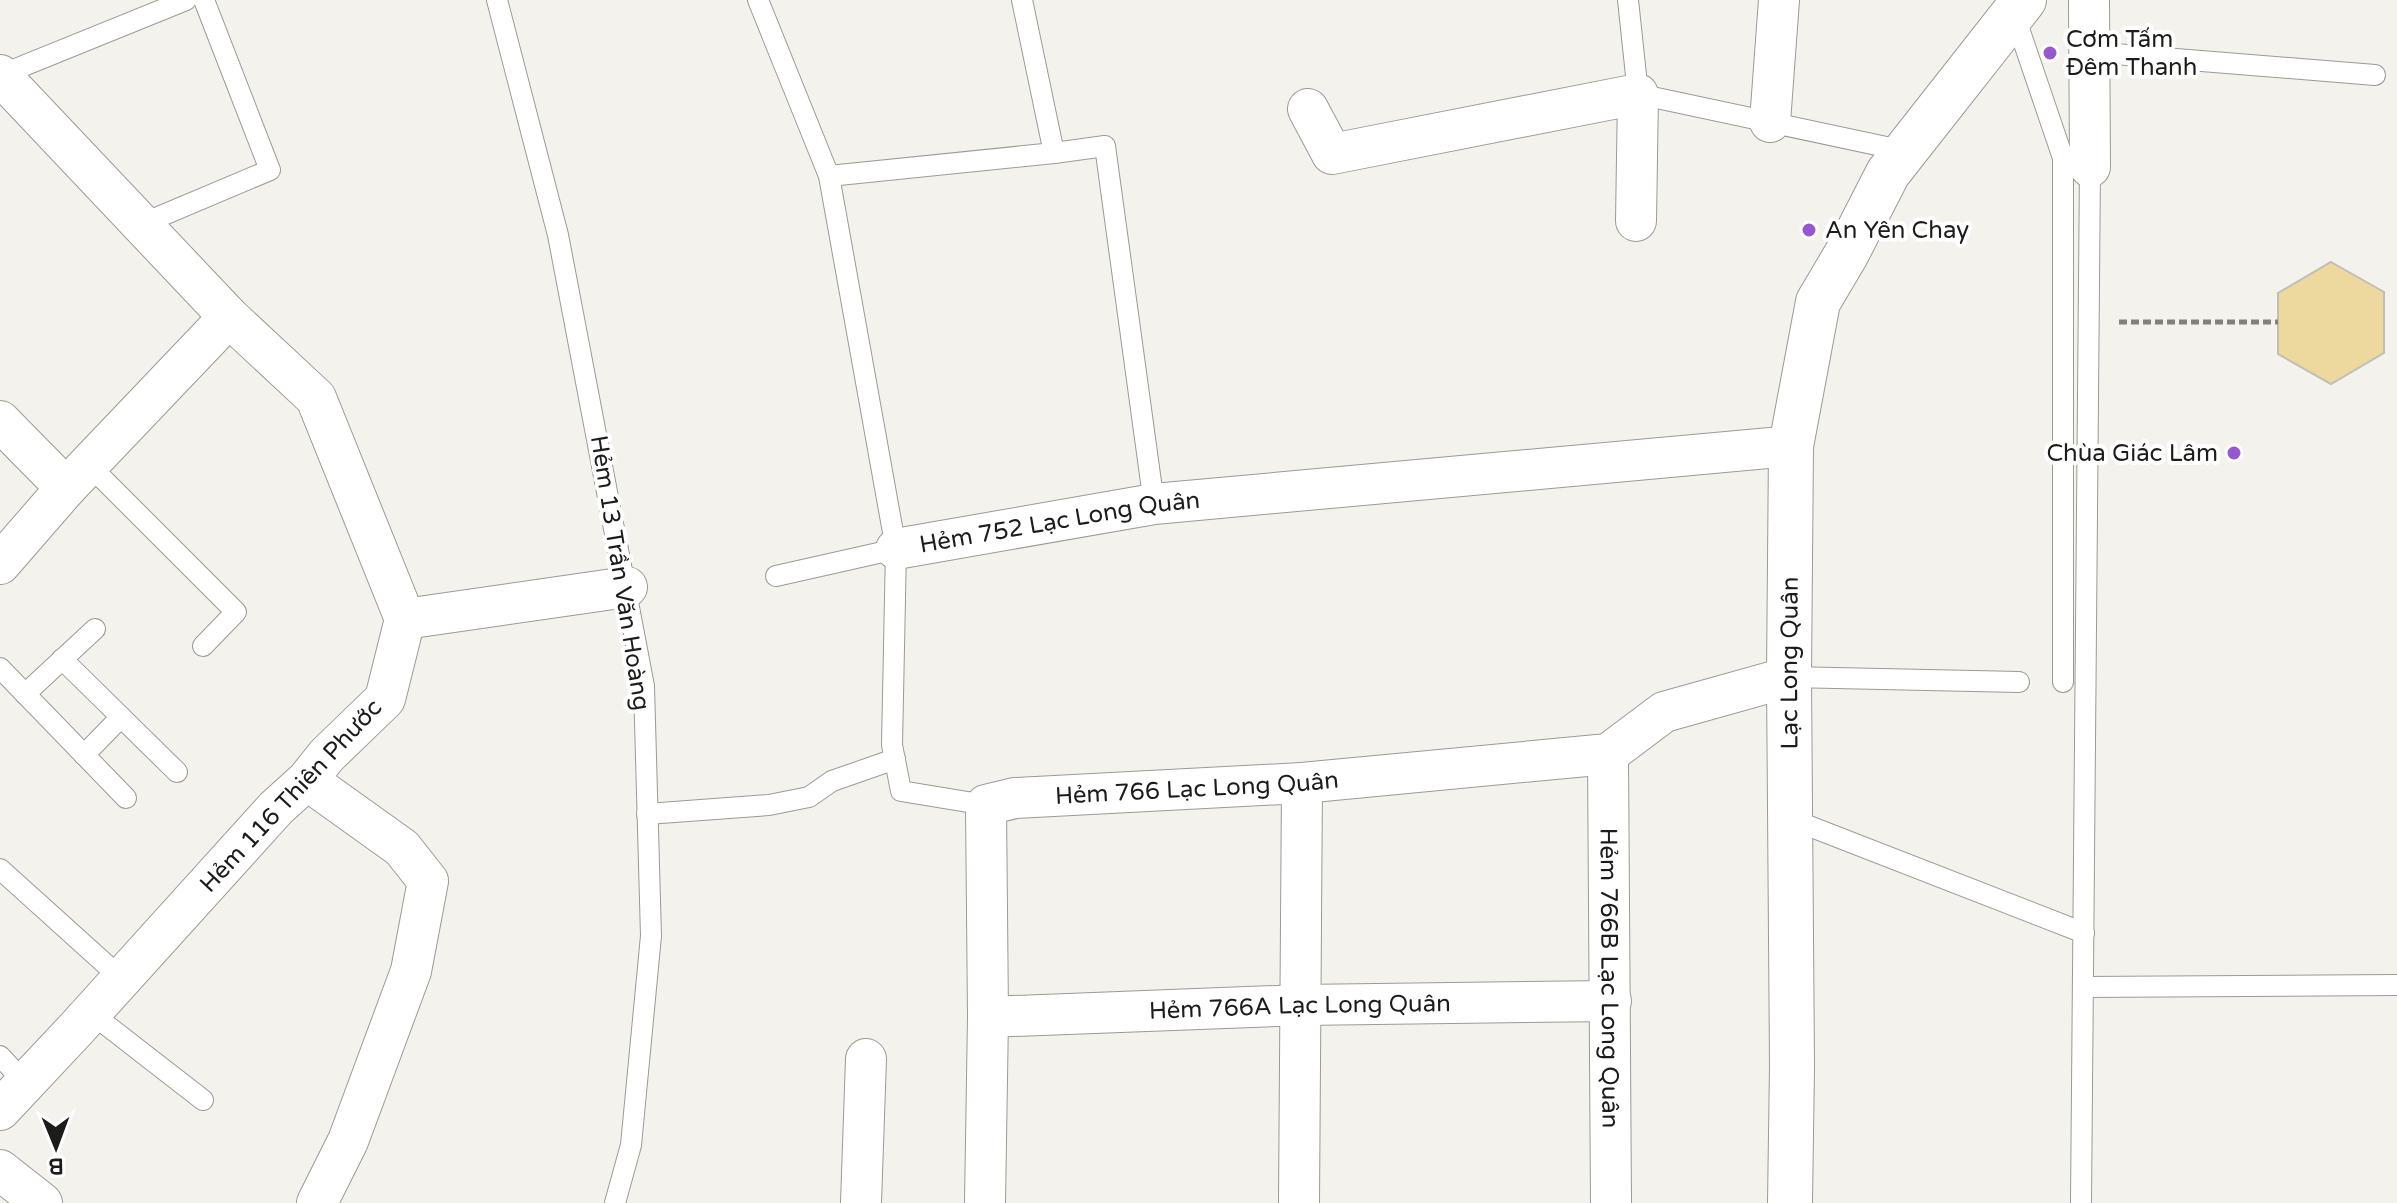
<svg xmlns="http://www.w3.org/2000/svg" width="2397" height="1203" font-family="'Varela Round',sans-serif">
<rect width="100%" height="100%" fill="#f4f2ec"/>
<!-- building -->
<polygon fill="#edd89d" stroke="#c0beb9" stroke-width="2" points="2331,262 2384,292 2384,353 2331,384 2278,354 2278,293"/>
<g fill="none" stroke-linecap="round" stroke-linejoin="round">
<defs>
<g id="service">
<polyline points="497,0 558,235 644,686 651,936 631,1145 615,1203"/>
<polyline points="758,0 829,176 896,549 892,745 901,791 986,805"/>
<polyline points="1022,0 1054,153 1105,146 1154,504"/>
<polyline points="1628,0 1638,94 1905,151"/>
<polyline points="2014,14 2063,158 2063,682"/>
<polyline points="2090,52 2375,75"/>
<polyline points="1,75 186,0"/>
<polyline points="829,176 1054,153"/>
<polyline points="142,224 270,170 204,0"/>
<polyline points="89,465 236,612 203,646"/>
<polyline points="776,576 896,549"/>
<polyline points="62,659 177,772"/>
<polyline points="0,668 126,798"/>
<polyline points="1789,677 2019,682"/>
<polyline points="25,694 95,629"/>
<polyline points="84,755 121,717"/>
<polyline points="647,814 769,805 809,797 832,781 895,759"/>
<polyline points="1791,819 2084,933"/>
<polyline points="0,869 122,979"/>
<polyline points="2083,987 2397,985"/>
<polyline points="91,1013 203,1100"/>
<polyline points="0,1056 25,1083"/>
<polyline points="2081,1203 2090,167"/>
</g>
<g id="minor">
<polyline points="2089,0 2090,167"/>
<polyline points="0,75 229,317 316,398 405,619 385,699 327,755 307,780 276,808 77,1028 0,1110"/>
<polyline points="1308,109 1332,154 1638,94 1636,221"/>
<polyline points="1770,122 1779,0"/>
<polyline points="0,421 66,488"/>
<path id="s1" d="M896,549L1154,504L1791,446"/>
<polyline points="0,564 66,488 229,317"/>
<polyline points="405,619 627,587"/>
<path id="s2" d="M1608,754L1611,1203"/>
<polyline points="307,780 402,848 428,881 411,971 348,1141 317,1203"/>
<path id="s3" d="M988,1017L1301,1005L1611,1001"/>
<polyline points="0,1170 42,1203"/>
<polyline points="861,1203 866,1059"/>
<path id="s4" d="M985,1203L988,1017L986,805L1015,798L1302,783L1608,754L1664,712L1789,677"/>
<polyline points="1299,1203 1302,783"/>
</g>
<g id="secondary">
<path id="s5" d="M1790,1203L1792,1066L1789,677L1791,446L1818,302L1847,253L1888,173L2024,0"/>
</g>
</defs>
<!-- service casing -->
<use href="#service" stroke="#9c9a95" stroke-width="22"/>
<!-- minor casing -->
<use href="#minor" stroke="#9c9a95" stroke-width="42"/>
<!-- secondary casing -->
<use href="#secondary" stroke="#9c9a95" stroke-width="46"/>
<!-- path -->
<polyline stroke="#82817d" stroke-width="5" stroke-dasharray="8 4" stroke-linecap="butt" points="2119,322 2278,322"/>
<!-- service -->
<use href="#service" stroke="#fff" stroke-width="20"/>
<!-- minor -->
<use href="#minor" stroke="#fff" stroke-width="40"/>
<!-- secondary -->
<use href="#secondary" stroke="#fff" stroke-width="44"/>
</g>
<!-- markers -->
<g fill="#9558ce" stroke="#fff" stroke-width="3">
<circle cx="2050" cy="53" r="8"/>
<circle cx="1809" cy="230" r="8"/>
<circle cx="2234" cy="453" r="8"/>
</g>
<g text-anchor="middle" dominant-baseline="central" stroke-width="8" stroke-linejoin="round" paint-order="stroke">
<!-- poi labels -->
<g font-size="24" fill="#1c1c1a" stroke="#fff" text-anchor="start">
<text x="2066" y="39">Cơm Tấm<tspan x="2066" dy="28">Đêm Thanh</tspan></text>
<text x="1825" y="230">An Yên Chay</text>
<text x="2218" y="453" text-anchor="end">Chùa Giác Lâm</text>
</g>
<!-- street labels -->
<g font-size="24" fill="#1c1c1a" stroke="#fff">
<text stroke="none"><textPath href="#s1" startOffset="166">Hẻm 752 Lạc Long Quân</textPath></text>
<text transform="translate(620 573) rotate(81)">Hẻm 13 Trần Văn Hoàng</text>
<text stroke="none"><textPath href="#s5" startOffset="540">Lạc Long Quân</textPath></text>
<text stroke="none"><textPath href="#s4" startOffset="610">Hẻm 766 Lạc Long Quân</textPath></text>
<text transform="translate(291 796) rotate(-47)">Hẻm 116 Thiên Phước</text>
<text stroke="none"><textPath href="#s2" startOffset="224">Hẻm 766B Lạc Long Quân</textPath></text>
<text stroke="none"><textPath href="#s3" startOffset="312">Hẻm 766A Lạc Long Quân</textPath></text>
</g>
</g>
<!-- north arrow -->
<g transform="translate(56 1147) rotate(179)" stroke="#ffffff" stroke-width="6" paint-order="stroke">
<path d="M0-6L14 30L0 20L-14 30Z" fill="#1c1c1a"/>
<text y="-12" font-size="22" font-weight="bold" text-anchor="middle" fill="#1c1c1a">B</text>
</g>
</svg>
